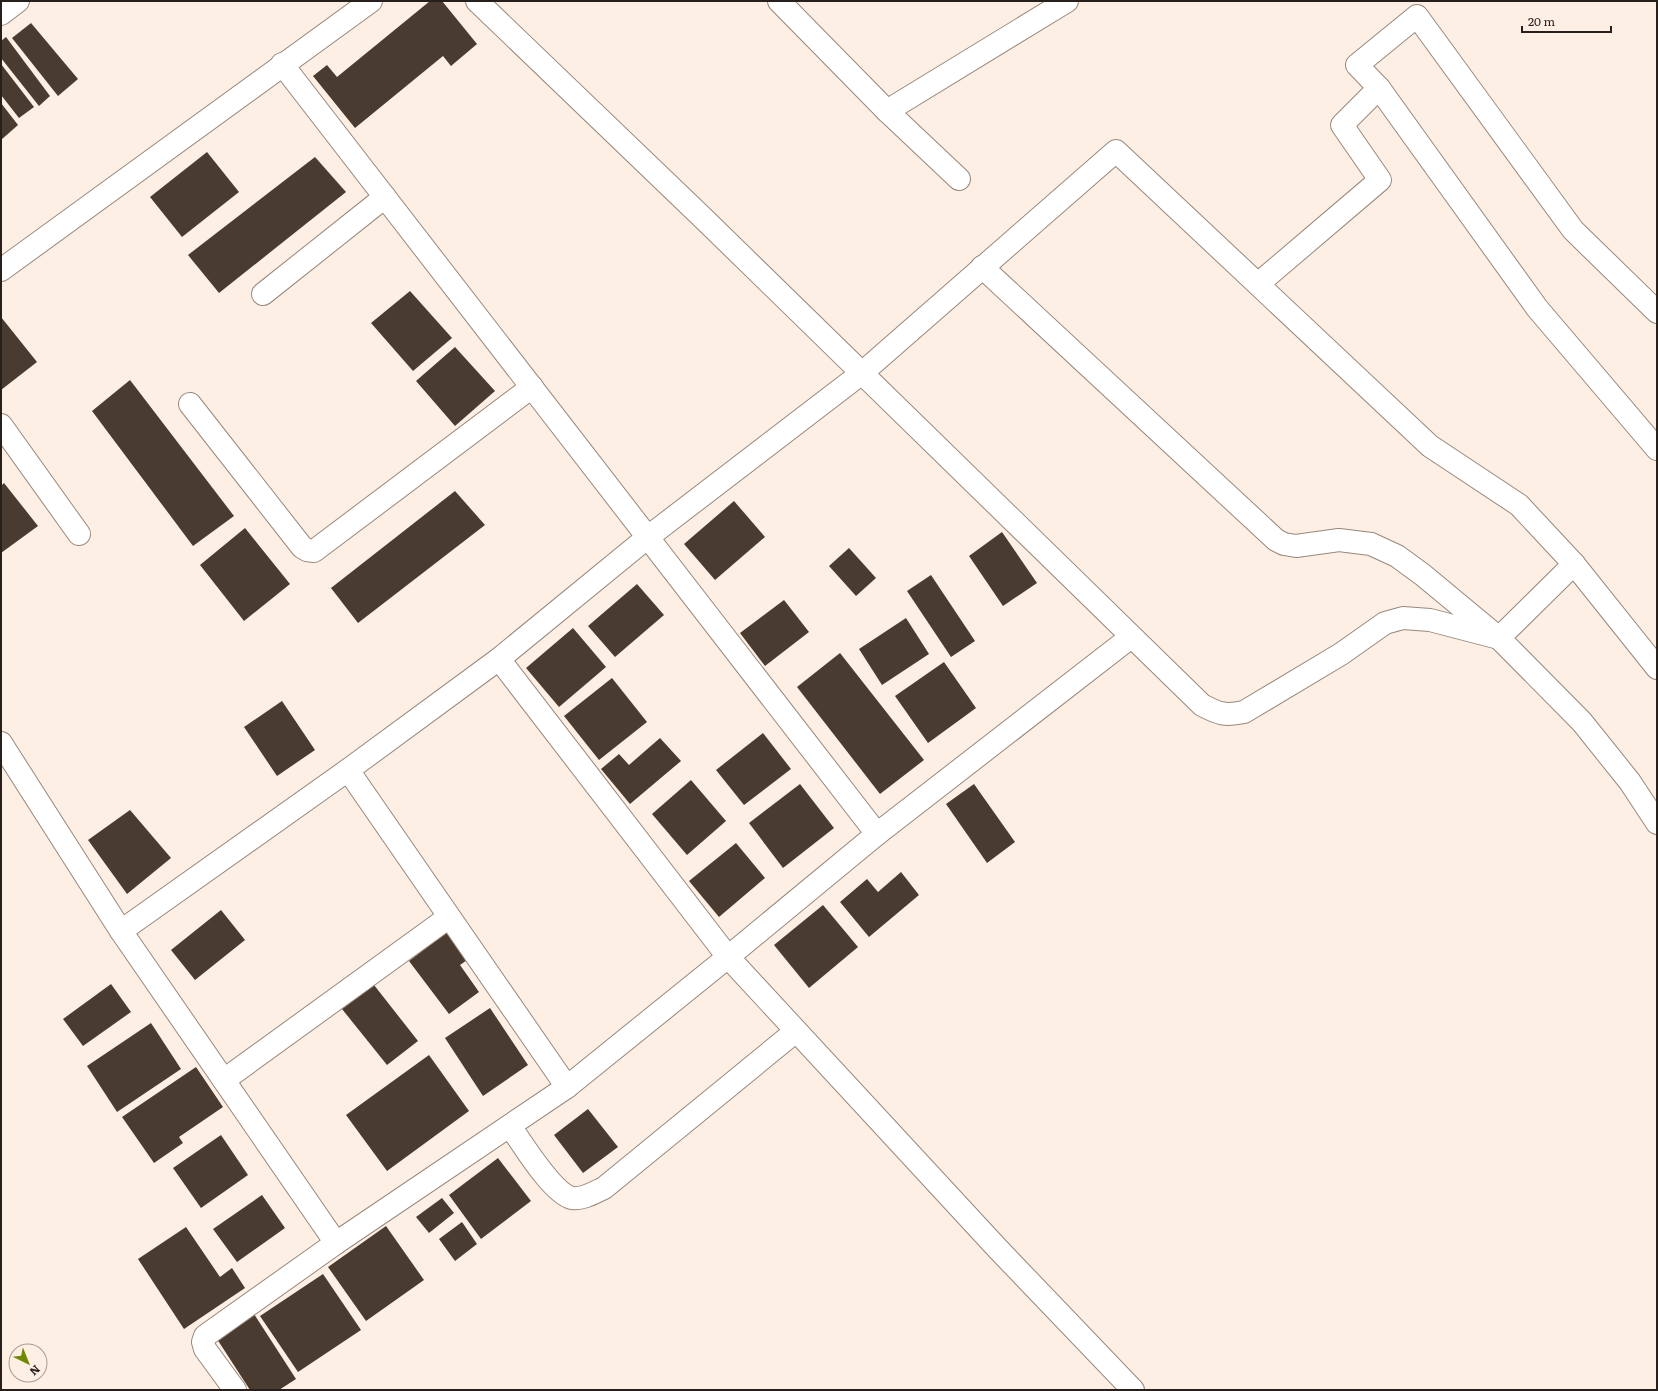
<svg xmlns="http://www.w3.org/2000/svg" width="1658" height="1391" font-family="Literata,serif">
<rect width="100%" height="100%" fill="#fdefe4"/>
<!-- building -->
<g fill="#493b30">
<polygon points="430,1 442,1 477,44 451,66 443,56 355,128 313,76 327,65 337,77"/>
<polygon points="31,23 78,79 58,96 12,38"/>
<polygon points="6,37 50,96 39,106 1,58 1,41"/>
<polygon points="1,64 34,107 19,118 1,95"/>
<polygon points="1,103 18,125 1,140"/>
<polygon points="207,152 239,192 182,237 150,197"/>
<polygon points="315,157 346,192 219,293 188,255"/>
<polygon points="410,291 452,338 413,371 371,323"/>
<polygon points="1,317 37,362 1,390"/>
<polygon points="455,347 495,391 455,426 416,381"/>
<polygon points="130,380 234,516 193,546 92,411"/>
<polygon points="4,483 38,526 1,553 1,486"/>
<polygon points="455,491 485,525 358,623 331,588"/>
<polygon points="734,501 765,537 715,580 684,544"/>
<polygon points="245,528 290,584 244,621 200,565"/>
<polygon points="1002,532 1037,583 1003,606 969,556"/>
<polygon points="849,548 876,578 856,596 829,566"/>
<polygon points="931,575 975,641 951,657 907,591"/>
<polygon points="637,584 664,615 615,657 588,626"/>
<polygon points="784,600 809,632 765,666 740,633"/>
<polygon points="906,618 929,654 882,685 859,649"/>
<polygon points="573,628 606,667 559,707 526,668"/>
<polygon points="840,653 924,760 880,794 797,687"/>
<polygon points="944,662 976,708 928,743 895,696"/>
<polygon points="612,678 647,722 599,760 564,716"/>
<polygon points="282,701 315,750 277,776 244,727"/>
<polygon points="763,733 791,769 744,805 716,770"/>
<polygon points="660,738 681,761 630,804 601,769 619,754 629,765"/>
<polygon points="691,780 726,821 687,855 652,814"/>
<polygon points="800,784 834,828 783,868 749,823"/>
<polygon points="974,784 1015,842 987,863 946,804"/>
<polygon points="130,810 171,858 127,894 88,840"/>
<polygon points="736,843 765,878 719,917 689,881"/>
<polygon points="901,872 919,895 869,937 840,902 867,879 878,892"/>
<polygon points="823,905 858,947 809,988 774,945"/>
<polygon points="221,910 245,940 195,980 171,950"/>
<polygon points="450,930 470,958 460,965 479,992 449,1014 409,961"/>
<polygon points="111,984 131,1012 83,1046 63,1019"/>
<polygon points="374,985 418,1041 387,1065 342,1009"/>
<polygon points="490,1008 528,1065 483,1096 445,1038"/>
<polygon points="151,1023 181,1069 117,1112 87,1066"/>
<polygon points="429,1055 469,1111 387,1171 346,1115"/>
<polygon points="196,1067 223,1107 179,1137 183,1143 154,1163 122,1117"/>
<polygon points="588,1109 618,1147 583,1173 554,1135"/>
<polygon points="221,1135 248,1175 201,1208 173,1168"/>
<polygon points="498,1158 531,1201 481,1239 449,1195"/>
<polygon points="262,1195 285,1228 237,1262 213,1229"/>
<polygon points="442,1198 454,1213 429,1233 416,1217"/>
<polygon points="462,1222 477,1244 455,1261 439,1239"/>
<polygon points="386,1226 424,1280 366,1321 328,1267"/>
<polygon points="186,1227 220,1277 232,1268 245,1288 184,1329 138,1259"/>
<polygon points="323,1274 361,1330 298,1372 260,1316"/>
<polygon points="254,1314 296,1379 279,1390 250,1390 217,1339"/>
</g>
<g fill="none" stroke-linecap="round" stroke-linejoin="round">
<defs>
<g id="street">
<path d="M477,1L703,218L1202,705C1219,714 1225,716 1244,712L1341,654L1385,623L1403,618L1430,620L1499,638"/>
<polyline points="779,1 887,111 959,179"/>
<polyline points="1,14 18,1"/>
<polyline points="282,64 877,834"/>
<polyline points="887,111 1067,1"/>
<polyline points="982,267 1276,540 1284,544 1296,546 1339,540 1371,544 1397,556 1423,575 1494,634"/>
<polyline points="1,270 371,1"/>
<polyline points="1258,284 1380,180 1342,125 1379,88"/>
<polyline points="263,294 385,197"/>
<polyline points="1657,312 1573,230 1417,16 1357,65 1379,88 1537,308 1657,449"/>
<polyline points="190,404 302,547 307,550 314,551 532,387"/>
<polyline points="1,425 79,534"/>
<polyline points="1574,564 1499,638 1582,722 1630,782 1657,823"/>
<polyline points="499,659 728,957 998,1249 1133,1390"/>
<polyline points="1,743 121,931 336,1243"/>
<polyline points="348,770 567,1087"/>
<polyline points="121,931 348,770 499,659 648,537 862,373 1116,151 1430,446 1519,505 1574,564 1657,668"/>
<polyline points="224,1080 449,917"/>
<path d="M510,1126C522,1143 552,1193 572,1198C582,1200 595,1192 604,1188L796,1031"/>
<polyline points="235,1390 205,1349 203,1342 205,1336 336,1243 567,1087 728,957 877,834 1131,637"/>
</g>
</defs>
<!-- street casing -->
<use href="#street" stroke="#98887b" stroke-width="24"/>
<!-- street -->
<use href="#street" stroke="#fff" stroke-width="22"/>
</g>
<!-- border -->
<rect width="1658" height="1391" fill="none" stroke="#261f1b" stroke-width="4"/>
<!-- north arrow -->
<g transform="translate(28 1363) rotate(137)"><circle r="19" fill="#fdefe4" stroke="#a79c94"/>
<path d="M0-3L7 15L0 10L-7 15Z" fill="#6f8a00"/>
<text y="-6" font-size="11" font-weight="bold" text-anchor="middle" fill="#261f1b">N</text>
</g>
<!-- scale -->
<path d="M1522 26v6h89v-6" fill="none" stroke="#261f1b" stroke-width="2"/>
<text x="1528" y="26" font-size="12" fill="#261f1b" stroke="#fdefe4" stroke-width="3" paint-order="stroke">20 m</text>
</svg>
